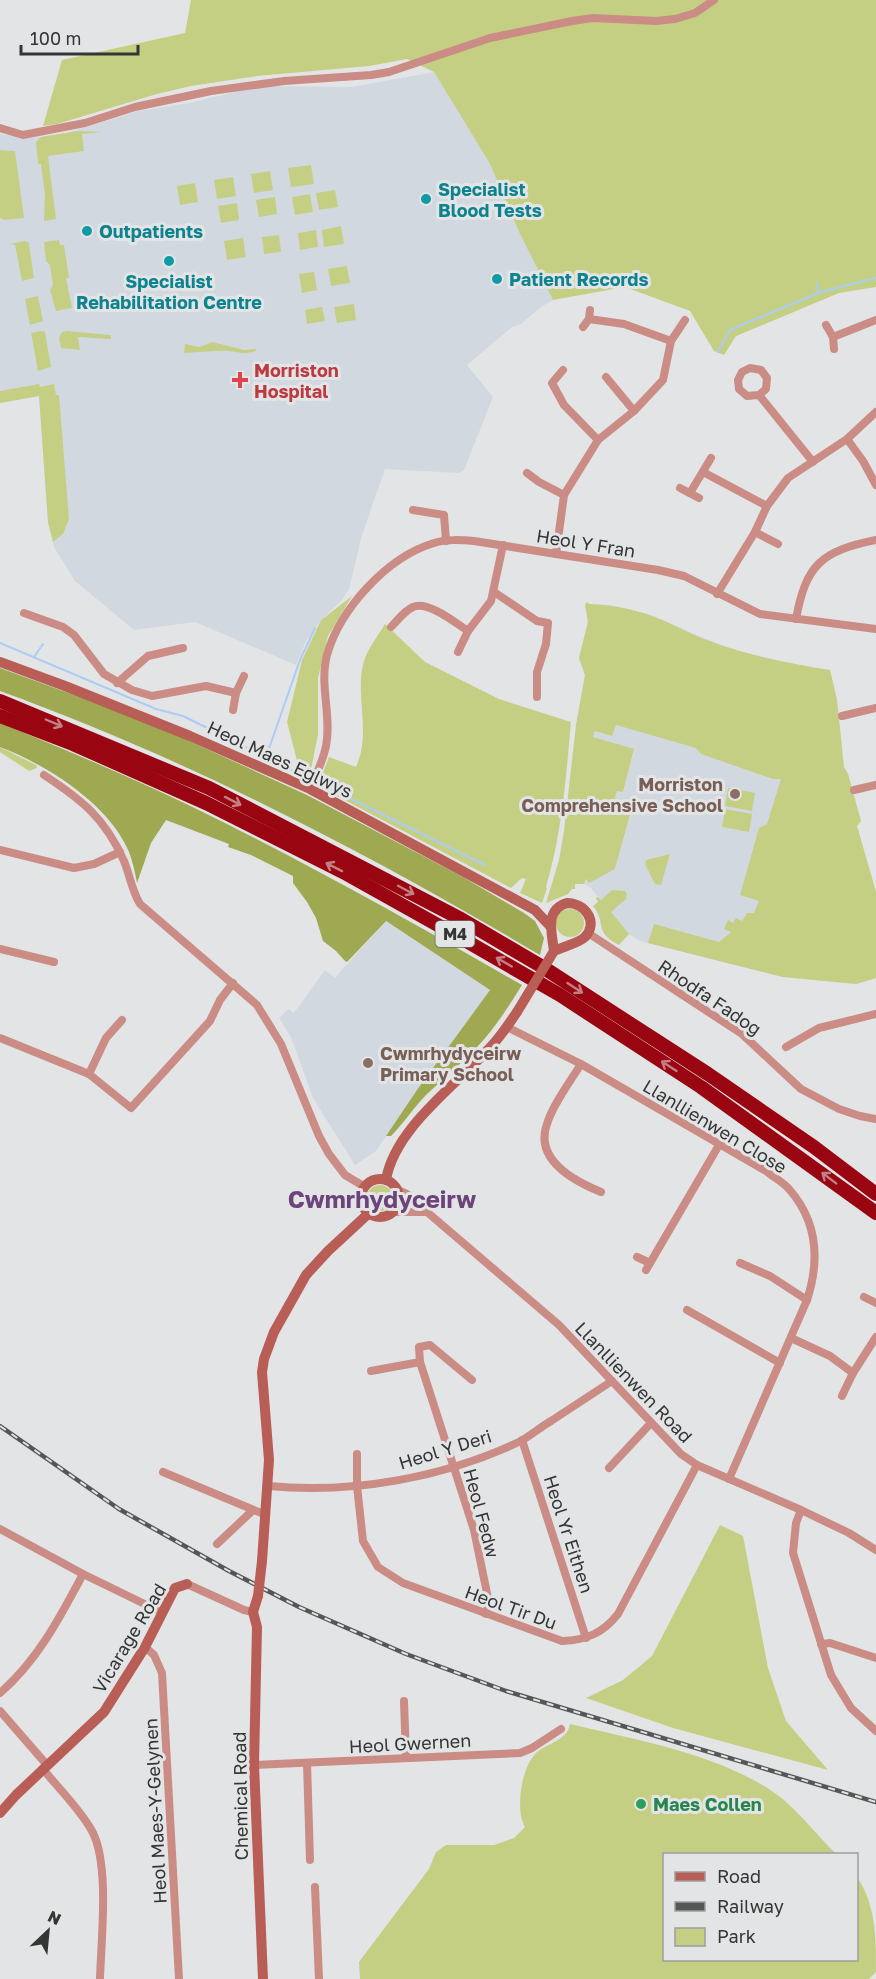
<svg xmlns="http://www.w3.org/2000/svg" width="876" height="1979" font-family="'Golos Text',sans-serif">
<rect width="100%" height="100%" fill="#e3e4e5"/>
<!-- built -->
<g fill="#d2d8e0">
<polygon points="434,72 490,164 519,232 553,300 541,307 521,324 512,327 467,365 493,397 464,470 459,473 385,469 362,535 349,589 342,600 321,620 306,641 296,665 195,622 134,630 75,581 54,547 48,522 39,396 0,403 0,134 33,138 66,133 139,111 189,103 260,86 351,87"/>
<polygon points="587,602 589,604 609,605 654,616 703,638 739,651 801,666 830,670 837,700 844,767 848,774 861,821 857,826 876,892 876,978 856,984 783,977 640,941 627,933 590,887 584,884 587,879 589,882 615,869 633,804 615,799 617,791 623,792 634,750 593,737 595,732 576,725 585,675 579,658 588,622 585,605"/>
<polygon points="385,921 490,990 417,1090 376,1151 355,1165 313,1098 291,1037 279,1018 288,1009 294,1013 325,970 335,978"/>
</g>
<!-- green -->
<g fill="#c5cf84">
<polygon points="191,0 876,0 876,287 839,293 736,336 724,355 714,351 690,311 625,287 553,300 519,232 490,164 434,72 407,59 369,66 257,76 191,86 157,94 57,124 43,126 62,60 185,33"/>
<polygon points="78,131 102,132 82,134 84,151 48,156 56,219 44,221 45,195 41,164 38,164 36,142 41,137"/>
<polygon points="0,150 15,151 24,218 4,220 0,218"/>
<polygon points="311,165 314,184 291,187 288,168"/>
<polygon points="270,171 273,190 254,193 251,174"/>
<polygon points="233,177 236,196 217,199 214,180"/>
<polygon points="195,183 198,202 180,205 177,186"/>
<polygon points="335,190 338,207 319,210 316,193"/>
<polygon points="310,194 313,212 295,215 292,197"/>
<polygon points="275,197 277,214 259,217 256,200"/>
<polygon points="237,203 239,220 221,223 218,206"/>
<polygon points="341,226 344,244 324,247 322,230"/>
<polygon points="316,230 318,247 300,250 298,233"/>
<polygon points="279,235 281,252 264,254 262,237"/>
<polygon points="243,238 246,257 227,260 224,241"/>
<polygon points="59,240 60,245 64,245 69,278 66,278 72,308 56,311 50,290 53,285 50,265 46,261 44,242"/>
<polygon points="25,241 29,243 34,278 22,281 15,245 9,244"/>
<polygon points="347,266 350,283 331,286 328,269"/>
<polygon points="314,272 317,290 302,293 299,274"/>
<polygon points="38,296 43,321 30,325 25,299"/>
<polygon points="354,304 356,320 337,323 334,307"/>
<polygon points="322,307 325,321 307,324 305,310"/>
<polygon points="42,331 45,332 51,367 38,371 31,333"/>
<polygon points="67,331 111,335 111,339 78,337 80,350 61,348 59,338 62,332"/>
<path d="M212,342L244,350L256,349V351C242,355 241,352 228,351C215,350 199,353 184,353L185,344L200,347Z"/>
<polygon points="39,384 40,387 54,384 56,395 59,395 69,519 63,534 53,542 48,522 39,396 0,403 0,391"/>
<polygon points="352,596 328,636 318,678 318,734 311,770 298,764 287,722 302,660 321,620"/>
<path d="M587,602L589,604C612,605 636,609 657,618C673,624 688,633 704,639C744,655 787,663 830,670L837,700L844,767L848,774L861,821L857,826L876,892V978L856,984L783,977L648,943L654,924L719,942L731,932L724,929L728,920L733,923L736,918L742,921L747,913H754L759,901L740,895L759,828L767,824L781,779H773L701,754L696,748L616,725L612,736L595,731L593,737L634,749L623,792L617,791L615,798L633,804L615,869L589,883L586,879L584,884H575V889H572L568,894L546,903L559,860L564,831L576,725L585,675L579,658L588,622L585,605Z"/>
<path d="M385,624L425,662L499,699L571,722C566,778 562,833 546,887L547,888L542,903L520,893L526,879L522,878L511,888L322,788L320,780L329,757L356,767C372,732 354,695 364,661C368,648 378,636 385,624Z"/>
<polygon points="0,747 36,765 37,768 29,771 0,752"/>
<polygon points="728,788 755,793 752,811 725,806"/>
<polygon points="725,809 752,814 749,832 722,827"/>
<polygon points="670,854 661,885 655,884 645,864 646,860"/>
<path d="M612,890L625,891L627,894L626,899L611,912L629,934L619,945C593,932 607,923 593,906L598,902L596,898L598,897L601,900Z"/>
<circle cx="570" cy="923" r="14"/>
<circle cx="380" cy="1198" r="13"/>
<polygon points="720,1525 743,1536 768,1668 786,1721 828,1770 673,1728 586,1698 623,1680 652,1656"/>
<path d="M570,1724C637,1740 731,1756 785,1801C803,1817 819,1837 836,1854H664V1960H856L857,1877C876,1905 876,1937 876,1972L869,1979H360L359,1962L429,1869L436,1852L446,1845H494L514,1838L525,1827C515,1810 521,1768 536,1753C547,1743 567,1741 570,1724Z"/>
</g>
<!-- forest -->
<g fill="#9fa951">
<path d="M0,668L148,722L307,795L463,877L524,913L535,921L544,938L540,955C368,853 188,759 0,691Z"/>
<path d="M0,723C76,754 152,786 225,823C326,874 424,929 522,985C509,1006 495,1028 478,1046C462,1063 444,1078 427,1094C414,1107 404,1123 391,1136H386L417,1090L490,990L386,921L347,962L345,961L336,951L323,941L316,918L307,902L293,883V876L251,855L228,847L229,844L166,820L151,843L137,883C135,873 133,862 129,852C109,804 47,765 0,747Z"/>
</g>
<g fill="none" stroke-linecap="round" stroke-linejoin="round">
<!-- stream -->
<g stroke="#aaccf5" stroke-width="2">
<polyline points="817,283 818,292"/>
<polyline points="718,352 730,330 818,293 876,278"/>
<polyline points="0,643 156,709 183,716 485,865"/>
<polyline points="34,657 43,644"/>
<polyline points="266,757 300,660 315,628"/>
</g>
<!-- street -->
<g stroke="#ca8c84" stroke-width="8">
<polyline points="0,128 23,135 85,123 135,107 211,91 284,81 371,75 389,72 490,38 572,21 593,18 656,21 675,19 695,13 714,0"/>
<polyline points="589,319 624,324 671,341"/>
<polyline points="826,325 833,337 834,349"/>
<polyline points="583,327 589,319 590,310"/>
<polyline points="833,337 876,320"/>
<polyline points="563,370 552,383 564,405 598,440"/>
<polyline points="606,377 634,411"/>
<polyline points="759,395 747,396 739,389 738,380 742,372 750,368 761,370 767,378 766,389 759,395 813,462"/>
<polyline points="847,439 863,461 876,485"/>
<polyline points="703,472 767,506"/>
<polyline points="527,473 539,482 564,495"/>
<polyline points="680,488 699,498"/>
<polyline points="690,493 711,458"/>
<polyline points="413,510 444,515 446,541"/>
<polyline points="755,532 778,544"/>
<polyline points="556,554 564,495 598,440 634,411 663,380 671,341 685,320"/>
<polyline points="494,592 537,621 548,623 546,644 537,672 537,697"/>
<polyline points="717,594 755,532 767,506 788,478 847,439 876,412"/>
<polyline points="24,613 63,627 74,635 104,674 132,690 152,696 206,686 236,693"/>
<path d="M796,619C806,564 822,551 876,540"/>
<path d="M391,627C398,620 404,611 413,607C427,600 456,623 468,631"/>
<polyline points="458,652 468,631 491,601 503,545"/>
<polyline points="117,683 148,656 183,648"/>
<polyline points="233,710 236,693 244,676"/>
<polyline points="842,716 876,708"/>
<path d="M44,775C82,800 105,818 124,861C130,876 132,891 140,904L257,1005L281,1044L319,1136L329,1154L345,1175L365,1187"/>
<path d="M310,789C316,775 323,761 326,746C332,716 319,685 327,655C340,609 387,557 434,543C447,539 461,540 474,541L658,570L684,576L760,614L876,629"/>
<polyline points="854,790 876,785"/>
<polyline points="0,850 74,868 94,864 120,852"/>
<polyline points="588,933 742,1034 801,1089 839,1109 860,1116 876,1119"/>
<polyline points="0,949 54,962"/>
<path d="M507,1027L581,1064L766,1171C773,1177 783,1182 789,1189C818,1222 820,1260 807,1300L729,1479"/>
<polyline points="0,1038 89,1074 106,1038 122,1020"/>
<polyline points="786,1047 819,1028 876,1014"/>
<path d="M581,1064C570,1082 553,1104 547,1124C534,1160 574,1181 601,1192"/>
<polyline points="89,1074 131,1108 210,1021 220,1000 233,983"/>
<path d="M398,1190C410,1194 419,1202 427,1212L559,1325L681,1454L697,1465L801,1510L849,1533L876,1550"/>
<polyline points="394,1212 427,1212"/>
<polyline points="637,1257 650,1263"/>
<polyline points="740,1263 770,1276 807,1300"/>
<polyline points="646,1270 719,1145"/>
<polyline points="864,1297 876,1303"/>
<polyline points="687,1310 780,1363"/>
<polyline points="791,1338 830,1356 853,1373"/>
<polyline points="371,1371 420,1362"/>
<polyline points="472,1380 430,1345 419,1347 420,1362 474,1530 489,1603 486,1614"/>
<polyline points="842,1396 853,1373 876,1337"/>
<polyline points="522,1440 586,1638"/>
<path d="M357,1454V1486L363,1541L378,1567L403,1583L562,1641C587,1640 603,1633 618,1614L697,1465"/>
<polyline points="609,1468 651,1423"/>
<polyline points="163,1472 266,1515"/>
<path d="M268,1486C353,1494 443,1478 521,1441C531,1435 541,1427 551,1421C572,1407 592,1394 612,1381"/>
<polyline points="801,1510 796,1523 793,1553 831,1675 851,1708 876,1731"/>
<polyline points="0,1529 83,1574 163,1613"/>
<polyline points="217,1544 252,1511"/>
<polyline points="187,1584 244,1610 253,1612"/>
<polyline points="821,1644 830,1643 876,1658"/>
<polyline points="145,1647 154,1655 162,1673 179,1979"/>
<path d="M0,1693C38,1660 60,1617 83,1574"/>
<polyline points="404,1701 406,1758"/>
<polyline points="0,1711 47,1765"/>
<polyline points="307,1763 310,1860"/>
<polyline points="254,1765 520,1753 532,1748 561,1729"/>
<path d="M43,1769C59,1789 80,1809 92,1831C110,1864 101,1941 100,1979"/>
<polyline points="315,1887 319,1979"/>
</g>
<!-- secondary -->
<g stroke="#b85e56" stroke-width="10">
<polyline points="0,662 65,686 190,736 310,789 535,910 551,927"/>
<path d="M567,903C585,903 599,922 585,937C579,943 562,947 554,951C552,933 544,910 567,903Z"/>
<circle cx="380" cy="1198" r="19"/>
<path d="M386,1180C395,1126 461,1082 495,1042C503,1033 510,1022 517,1012"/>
<polyline points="262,1561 269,1460 262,1372 264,1359 274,1332 306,1275 328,1251 368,1214"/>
<polyline points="258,1596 253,1612 257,1627 254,1765 263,1979"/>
<polyline points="0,1813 16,1795 104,1712 145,1647 175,1588 187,1584"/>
</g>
<!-- highway -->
<g stroke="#990510" stroke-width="14">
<polyline points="0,701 209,788 461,919 541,966 708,1074 814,1147 876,1194"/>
<polyline points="0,716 73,744 206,803 343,872 461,938 560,995 701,1087 876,1213"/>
</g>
<defs>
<polyline id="rail" points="0,1426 119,1509 229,1571 299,1607 406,1654 506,1691 876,1802"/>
</defs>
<!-- rail casing -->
<use href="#rail" stroke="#555656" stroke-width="4.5"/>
<!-- rail -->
<use href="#rail" stroke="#e3e4e5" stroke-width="2" stroke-dasharray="7" stroke-linecap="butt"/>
<!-- secondary-bridge -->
<g stroke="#b85e56" stroke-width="10">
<polyline points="517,1012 554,951"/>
<polyline points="258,1596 262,1561"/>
</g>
</g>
<!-- one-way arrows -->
<defs><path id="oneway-shaft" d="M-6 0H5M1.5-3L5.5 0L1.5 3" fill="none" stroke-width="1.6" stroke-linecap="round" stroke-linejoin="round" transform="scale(1.5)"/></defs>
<g stroke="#c28085">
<use href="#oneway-shaft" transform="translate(54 723) rotate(23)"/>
<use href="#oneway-shaft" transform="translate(233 801) rotate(27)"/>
<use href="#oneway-shaft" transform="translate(334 867) rotate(-153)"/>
<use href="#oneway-shaft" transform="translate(406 890) rotate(28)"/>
<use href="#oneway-shaft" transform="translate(504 962) rotate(-150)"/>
<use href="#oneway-shaft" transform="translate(575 988) rotate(33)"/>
<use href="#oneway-shaft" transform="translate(669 1066) rotate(-147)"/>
<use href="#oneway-shaft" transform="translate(829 1178) rotate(-143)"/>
</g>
<!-- markers -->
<g fill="#0f9aa8" stroke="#e3e4e5" stroke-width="2">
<circle cx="426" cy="199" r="6"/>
<circle cx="87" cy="231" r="6"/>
<circle cx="169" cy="261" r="6"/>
<circle cx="497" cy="279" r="6"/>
</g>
<path fill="#e0444e" stroke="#e3e4e5" stroke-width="2" d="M237 371h6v6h6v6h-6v6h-6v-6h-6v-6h6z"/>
<g fill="#8d6e63" stroke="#e3e4e5" stroke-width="2">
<circle cx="735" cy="794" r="6"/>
<circle cx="368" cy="1063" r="6"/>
</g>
<circle fill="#2e9e5b" stroke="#e3e4e5" stroke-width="2" cx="641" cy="1804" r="6"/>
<g text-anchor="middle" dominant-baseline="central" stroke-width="6" stroke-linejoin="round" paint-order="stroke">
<!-- shield labels -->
<rect fill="#e3e4e5" stroke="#686a6a" stroke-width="1.5" x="435.5" y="921" width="39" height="26" rx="4.5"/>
<g font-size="16" font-weight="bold" fill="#343535">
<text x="455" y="934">M4</text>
</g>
<!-- culture labels -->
<g font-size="18" font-weight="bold" fill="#0d838f" stroke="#e3e4e5" text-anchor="start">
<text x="438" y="189">Specialist<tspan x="438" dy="21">Blood Tests</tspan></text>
<text x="99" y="231">Outpatients</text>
<text x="509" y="279">Patient Records</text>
<text x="169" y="281" text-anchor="middle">Specialist<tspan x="169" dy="21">Rehabilitation Centre</tspan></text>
</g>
<!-- health labels -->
<g font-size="18" font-weight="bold" fill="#be3a42" stroke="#e3e4e5" text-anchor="start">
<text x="254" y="370">Morriston<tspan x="254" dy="21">Hospital</tspan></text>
</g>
<!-- street labels -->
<g font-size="18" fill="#343535" stroke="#e3e4e5">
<text transform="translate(586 543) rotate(9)">Heol Y Fran</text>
<text transform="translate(280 759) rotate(25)">Heol Maes Eglwys</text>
<text transform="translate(710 997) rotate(34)">Rhodfa Fadog</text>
<text transform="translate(715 1126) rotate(31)">Llanllienwen Close</text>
<text transform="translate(634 1382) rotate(46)">Llanllienwen Road</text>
<text transform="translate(445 1449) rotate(-17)">Heol Y Deri</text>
<text transform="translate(482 1513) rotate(75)">Heol Fedw</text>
<text transform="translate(569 1534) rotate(72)">Heol Yr Eithen</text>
<text transform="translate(511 1607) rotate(20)">Heol Tir Du</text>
<text transform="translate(129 1638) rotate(-59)">Vicarage Road</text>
<text transform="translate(410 1743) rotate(-3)">Heol Gwernen</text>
<text transform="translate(240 1796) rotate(-91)">Chemical Road</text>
<text transform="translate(155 1811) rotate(-93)">Heol Maes-Y-Gelynen</text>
</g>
<!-- education labels -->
<g font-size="18" font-weight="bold" fill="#785e54" stroke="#e3e4e5" text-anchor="end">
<text x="723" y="784">Morriston<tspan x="723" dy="21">Comprehensive School</tspan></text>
<text x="380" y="1053" text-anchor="start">Cwmrhydyceirw<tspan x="380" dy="21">Primary School</tspan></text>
</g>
<!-- leisure labels -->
<g font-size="18" font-weight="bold" fill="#27864d" stroke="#e3e4e5" text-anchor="start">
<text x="653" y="1804">Maes Collen</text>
</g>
<!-- district labels -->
<g font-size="24" font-weight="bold" fill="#6c437b" stroke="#e3e4e5">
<text x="382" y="1198">Cwmrhydyceirw</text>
</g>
</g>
<!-- legend -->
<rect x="663" y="1853" width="195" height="108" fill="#e3e4e5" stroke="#9d9e9f" stroke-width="1.5"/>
<rect x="675" y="1872" width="30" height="9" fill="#b85e56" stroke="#9d9e9f" stroke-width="1.5"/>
<text x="717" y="1883" font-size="18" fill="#343535">Road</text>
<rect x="675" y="1902" width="30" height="9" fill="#555656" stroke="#9d9e9f" stroke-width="1.5"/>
<text x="717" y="1913" font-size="18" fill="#343535">Railway</text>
<rect x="675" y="1928" width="30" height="18" fill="#c5cf84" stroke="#9d9e9f" stroke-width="1.5"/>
<text x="717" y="1943" font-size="18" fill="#343535">Park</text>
<!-- north arrow -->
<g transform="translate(48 1931) rotate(26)" stroke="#e3e4e5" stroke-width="4.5" paint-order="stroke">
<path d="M0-4.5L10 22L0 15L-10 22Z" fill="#343535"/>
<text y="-9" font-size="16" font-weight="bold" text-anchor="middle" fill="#343535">N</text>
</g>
<!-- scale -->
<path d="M21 45v9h117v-9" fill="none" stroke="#343535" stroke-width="3"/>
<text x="30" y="45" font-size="18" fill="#343535" stroke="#e3e4e5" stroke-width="4.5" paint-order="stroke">100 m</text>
</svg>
